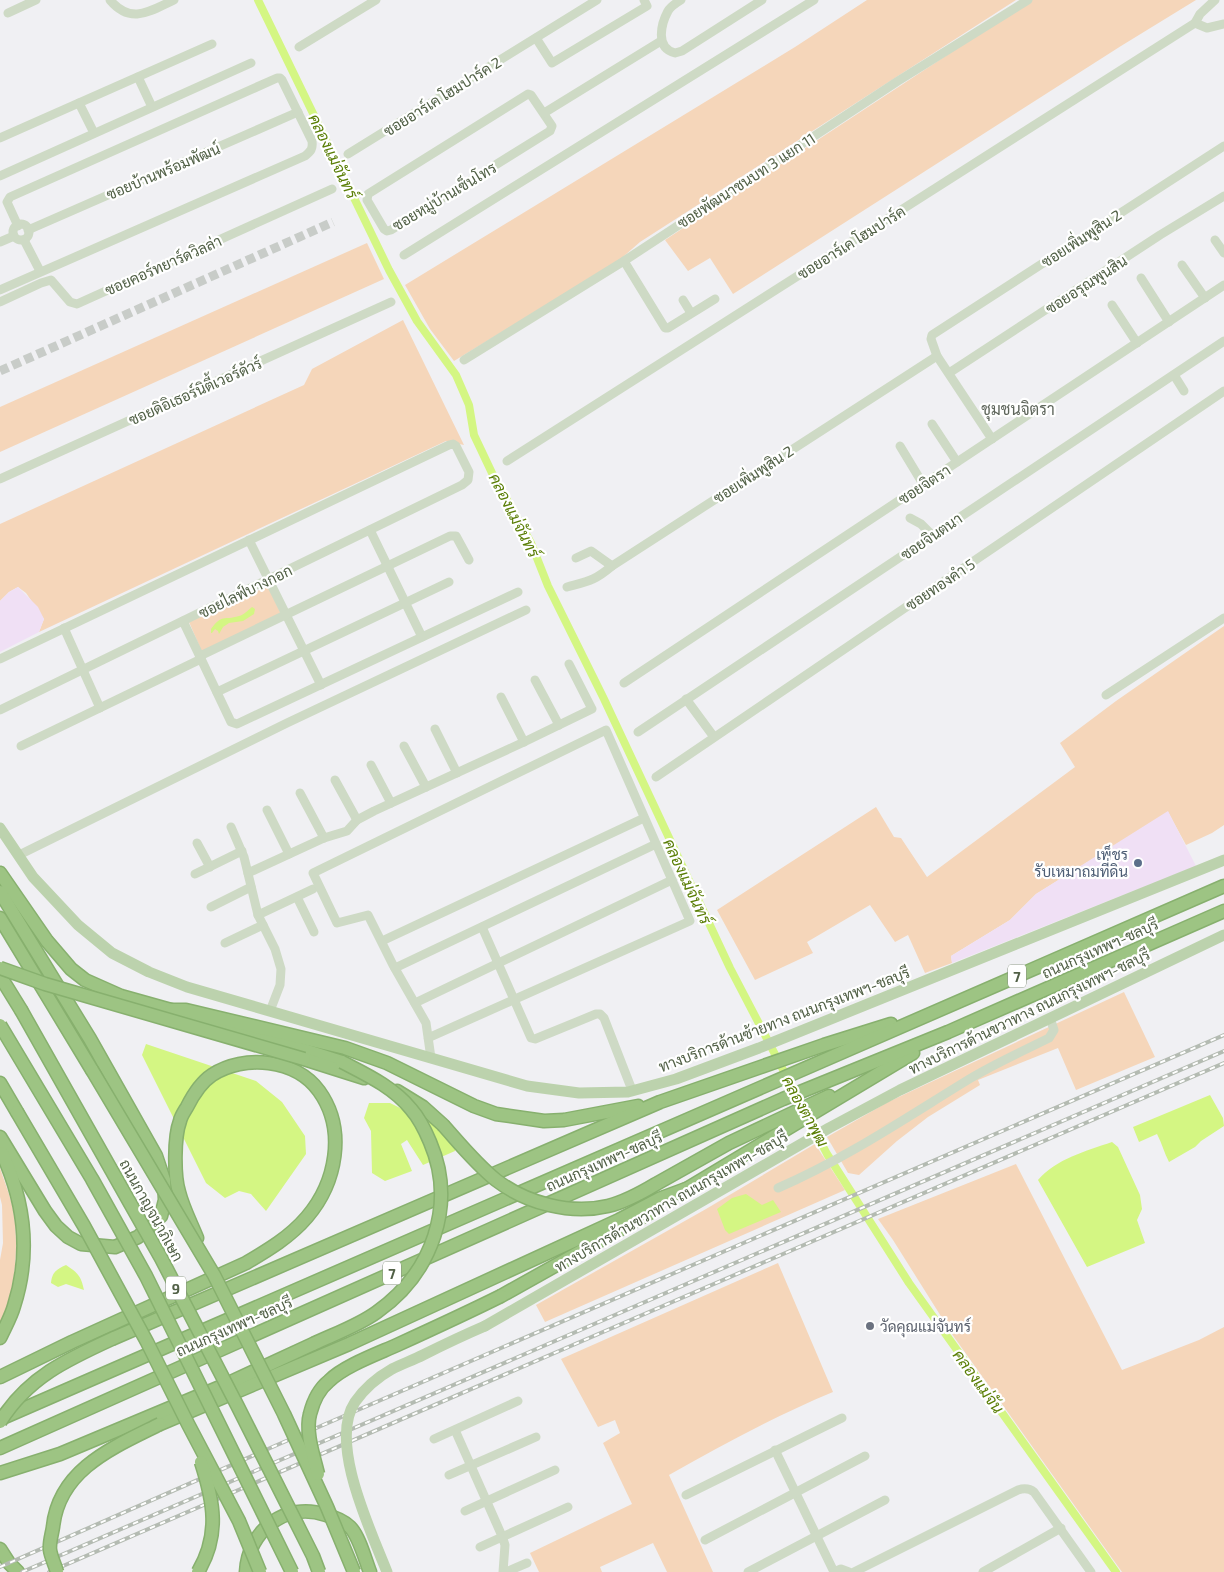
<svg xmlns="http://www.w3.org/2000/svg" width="1224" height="1572" font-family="'Exo 2',Sarabun,sans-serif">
<rect width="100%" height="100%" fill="#f0f0f3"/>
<!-- green -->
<g fill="#f5d6ba">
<polygon points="867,0 1016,0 640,242 616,263 454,361 430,329 405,285 795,47"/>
<polygon points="1031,0 1196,0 1121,46 733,294 710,258 688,271 665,240"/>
<polygon points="367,243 384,279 0,452 0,407"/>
<polygon points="403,320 464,445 446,441 39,632 44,619 26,593 18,587 9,592 0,601 0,524 304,385 312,369"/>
<polygon points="268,586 281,614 202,652 189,622"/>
<polygon points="1224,626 1224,825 1212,833 1186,845 1168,812 1036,894 1010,920 951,956 952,963 925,973 908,935 895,942 870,905 807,942 813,953 755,980 717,910 876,807 894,837 901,838 927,877 1075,767 1060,743 1116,701"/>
<polygon points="1124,992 1155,1057 1076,1090 1058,1048 978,1080 980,1085 928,1117 897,1141 859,1175 848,1173 827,1137 888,1102"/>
<polygon points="815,1144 845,1190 545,1322 536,1305 706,1209"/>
<polygon points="1016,1164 1122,1370 1199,1340 1224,1327 1224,1572 1122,1572 954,1337 893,1240 878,1219"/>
<path d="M0,1168C4,1180 9,1193 12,1205C20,1240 16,1292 0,1325V1260L3,1243L2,1205L0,1197Z"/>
<path d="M778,1263L833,1392C777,1415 721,1446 669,1475L713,1572H667L653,1543L600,1567L602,1572H539L530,1553L632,1504L603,1443L620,1433L615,1420L598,1427L561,1359Z"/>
</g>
<!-- sand -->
<g fill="#f0e0f5">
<polygon points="18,587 38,607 44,619 39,632 0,652 0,601 9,592"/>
<polygon points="1168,811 1196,866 952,963 951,956 1010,920 1036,894"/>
</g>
<!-- water -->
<g fill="#d4f683">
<path d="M252,607L255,609L254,614L243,621L229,623L223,627L219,634L218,631L215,629L212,633H211V629C223,613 223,621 239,616C244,615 248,610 252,607Z"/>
<polygon points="146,1044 256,1081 282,1102 305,1136 306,1154 266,1211 251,1194 239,1191 225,1198 206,1183 142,1055"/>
<path d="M1210,1095L1223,1118L1224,1126L1201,1141L1195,1147L1169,1162C1164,1153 1162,1143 1157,1134L1139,1142L1133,1127Z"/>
<polygon points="369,1103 390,1103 455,1135 455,1151 423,1165 407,1140 401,1144 412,1171 385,1181 372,1173 371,1131 364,1118"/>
<path d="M1112,1142L1118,1147L1140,1195L1142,1209L1137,1220L1145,1243L1087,1267L1038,1180C1056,1159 1086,1151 1112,1142Z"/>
<polygon points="746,1194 762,1205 773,1200 781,1212 729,1234 725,1230 717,1209 732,1198"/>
<path d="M66,1265C78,1273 81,1276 84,1290L66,1284L58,1287L51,1283C52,1272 57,1269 66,1265Z"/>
</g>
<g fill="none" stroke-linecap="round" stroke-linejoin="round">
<!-- canal -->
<polyline stroke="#d4f683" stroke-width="8" points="258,0 389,270 417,321 456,375 469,405 474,435 492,473 531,543 548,586 604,699 730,968 827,1154 909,1283 1116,1572"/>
<!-- minor-tunnel -->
<polyline stroke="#c8ccc8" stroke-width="9" stroke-dasharray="9 4.5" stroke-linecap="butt" points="0,371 333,222"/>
<defs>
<g id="highway">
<polyline points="0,873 47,941 71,969 85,980 121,996 171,1010 180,1015 201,1022 301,1049 342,1062"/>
<polyline points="0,892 90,1039 156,1156 164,1180 165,1200 161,1216 138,1237 115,1247 81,1244 68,1237 56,1226 45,1211 0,1137"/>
<polyline points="0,918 92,1070"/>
<polyline points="0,976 21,1010"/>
<polyline points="171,1010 186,1010 345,1048 387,1063 474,1106 496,1114 544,1121 564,1120 638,1106"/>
<polyline points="304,1059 364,1078"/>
<polyline points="0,1083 17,1112"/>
<polyline points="397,1091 423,1107 443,1125"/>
<polyline points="656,1184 729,1143 829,1096"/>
<polyline points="680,1193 913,1053"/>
<polyline points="501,1296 653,1211"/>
<path d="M0,1338C5,1327 11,1317 14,1306C31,1253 25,1203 2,1153"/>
<polyline points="114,1338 660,1102 824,1045 891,1024"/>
<path d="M0,1377L72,1342L246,1263C268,1250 290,1237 307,1217C336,1183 347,1130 319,1091C296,1059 244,1054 212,1075C200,1083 193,1095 187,1107C184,1112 181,1116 180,1121C174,1137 174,1176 179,1192C183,1208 191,1223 197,1238"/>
<polyline points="0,1419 1224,886"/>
<polyline points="160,1424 349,1344 619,1220 659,1199 686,1189"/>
<polyline points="0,1448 783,1099 948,1032 1224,911"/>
<polyline points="0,1473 60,1454 220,1387 313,1344"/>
<polyline points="0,1549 9,1563 18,1572"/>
<path d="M246,1572C248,1531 285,1501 326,1515C334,1517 343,1520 350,1527C359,1536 365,1559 370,1572"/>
</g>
</defs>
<!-- highway casing -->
<use href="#highway" stroke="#87b06e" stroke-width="15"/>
<!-- minor -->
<g stroke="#cedac5" stroke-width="9">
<path d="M110,0C131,25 150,11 174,0"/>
<path d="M681,0C676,3 671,6 668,11C661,24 655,48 675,53L682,51L762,0"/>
<polyline points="8,13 36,0"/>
<polyline points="1195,23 1207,28 1224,24"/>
<polyline points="536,38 552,63 647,6 644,0"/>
<polyline points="299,47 376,0"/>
<polyline points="138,77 152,107"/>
<polygon points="528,94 531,95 552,126 550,131 391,230 387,231 384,229 367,200 368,194"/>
<polyline points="79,103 94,133"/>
<polyline points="544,113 661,41"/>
<polyline points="0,138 212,44"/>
<polyline points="348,154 597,0"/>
<polyline points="0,176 251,63"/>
<circle cx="21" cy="232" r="8"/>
<polyline points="28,230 298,112"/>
<polyline points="24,240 40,271"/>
<polyline points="1215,240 1224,253"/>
<polyline points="0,242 14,236"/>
<polyline points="404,255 814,0"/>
<polyline points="624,261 665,328 668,328 715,299"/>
<polyline points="1182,265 1205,298"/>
<polyline points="1141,278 1169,322"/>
<path d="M0,290L305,156C311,151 313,149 312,141L282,80L280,78H277L10,197L7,202L18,226"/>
<polyline points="683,300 691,313"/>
<polyline points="0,302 41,283 51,280 70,302 77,304 332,189"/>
<polyline points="1112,305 1137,343"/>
<polyline points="464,360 624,261 898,81 1028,0"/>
<polyline points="949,373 1160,235 1224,196"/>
<polyline points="1174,375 1184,391"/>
<polyline points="932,424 957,462"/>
<polyline points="992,439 937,356 931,339 932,335 1224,146"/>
<polyline points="900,446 923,484"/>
<polyline points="507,461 1195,23 1200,14 1215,0"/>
<polyline points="0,479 391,302"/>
<polyline points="910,518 921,524 932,535"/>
<polyline points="370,530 422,637"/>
<polyline points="249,540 321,685"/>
<polyline points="576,558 591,551 612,566"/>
<path d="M567,587C589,581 594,581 612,566L937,356"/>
<polyline points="183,621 231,722 237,724 518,592"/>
<polyline points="64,628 100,708"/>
<polyline points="200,656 450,536 456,536 469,560"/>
<polyline points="0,659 449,445 453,444 456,446 469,472 468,480 462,485 0,710"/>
<polyline points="535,680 559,725"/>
<polyline points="624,683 1224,285"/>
<polyline points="217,692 449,582"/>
<polyline points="1106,695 1224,618"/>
<polyline points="501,697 524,742"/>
<polyline points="686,699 714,737"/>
<polyline points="435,729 457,773"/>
<polyline points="638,732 1224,341"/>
<polyline points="21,746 201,659"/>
<polyline points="404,746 426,787"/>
<polyline points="371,765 391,803"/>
<polyline points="656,777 1224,391"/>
<polyline points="335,780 357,820"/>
<polyline points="300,793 324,838"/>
<polyline points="267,810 289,854"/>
<polyline points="231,827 244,857 258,915 275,949 281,969 280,985 270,1011"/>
<polyline points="197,843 210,867"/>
<polyline points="19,855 287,723 526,610"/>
<polyline points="248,873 324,838 347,831 357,820 374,811 524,742 592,709 569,664"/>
<polyline points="195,874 242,851"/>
<polyline points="297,897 314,932"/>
<polyline points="211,907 251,887"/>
<polyline points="258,915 313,889"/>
<polyline points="482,927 531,1038 535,1039 596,1014 600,1014 604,1018 632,1090"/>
<polyline points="382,941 644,818"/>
<polyline points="225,943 263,925"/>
<polyline points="395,968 656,844"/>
<polyline points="415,1003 672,880"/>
<polyline points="428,1038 690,921 606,730 313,873 337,923 368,915 393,965 426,1023 431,1058"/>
<path d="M778,1188C847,1158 907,1117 971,1078C996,1063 1023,1051 1049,1038L1054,1030L1050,1018"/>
<polyline points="455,1430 502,1536 505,1545 503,1572"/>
<polyline points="434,1439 518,1401"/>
<polyline points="775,1450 834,1572"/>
<polyline points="449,1475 536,1437"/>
<polyline points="686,1495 842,1418"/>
<polyline points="465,1511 555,1470"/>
<polyline points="705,1540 865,1456"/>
<polyline points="480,1547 568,1507"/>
<polyline points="506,1572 527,1563"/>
<polyline points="748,1572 885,1500"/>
<polyline points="834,1572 841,1569 849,1572"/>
<path d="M854,1572L1018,1490C1024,1488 1029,1488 1034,1492L1091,1572"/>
<polyline points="983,1572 1061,1528"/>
</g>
<!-- major -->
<g stroke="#bcd2ad" stroke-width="11">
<polyline points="0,828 33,877 78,925 112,953 149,972 187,987 527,1086 579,1093 628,1092 676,1079 759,1048 1224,860"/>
<polyline points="485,1326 829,1128 900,1090 1224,935"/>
</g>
<!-- highway -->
<use href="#highway" stroke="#9dc483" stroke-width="12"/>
<defs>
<g id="rail">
<polyline points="0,1567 277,1445 1224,1035"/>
<polyline points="22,1572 1224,1051"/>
<polyline points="49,1572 1224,1063"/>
</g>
</defs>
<!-- rail casing -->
<use href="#rail" stroke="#b4bbb2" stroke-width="4"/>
<!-- rail -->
<use href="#rail" stroke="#fff" stroke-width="2" stroke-dasharray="5.5" stroke-linecap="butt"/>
<defs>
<g id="highway-bridge">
<polyline points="0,968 45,984 304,1059"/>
<polyline points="21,1010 161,1258 237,1405 313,1556 319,1572"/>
<polyline points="0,1025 92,1179 146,1276 292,1572"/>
<polyline points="92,1070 214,1275 284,1414 327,1507 354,1572"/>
<polyline points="17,1112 84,1226 147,1342 188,1424 239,1521 260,1572"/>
<path d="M443,1125C460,1144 476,1164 496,1180C526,1203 570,1215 608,1206C625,1202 641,1193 656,1184"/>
<path d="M313,1344C334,1334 358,1326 377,1312C432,1273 457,1205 430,1142C425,1130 419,1118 411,1109C393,1087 367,1075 342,1062"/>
<path d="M0,1422C28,1377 68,1359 114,1338"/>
<path d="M318,1474C314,1457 305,1432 310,1414C313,1402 319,1389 329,1381C344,1366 377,1354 397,1345C432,1329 467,1313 501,1296"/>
<path d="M57,1572C55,1565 51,1557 50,1550C49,1543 52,1534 53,1527C59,1469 114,1447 160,1424"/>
<path d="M198,1572C220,1535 214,1502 201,1462"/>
</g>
</defs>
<!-- highway-bridge casing -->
<use href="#highway-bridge" stroke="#87b06e" stroke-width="15" stroke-linecap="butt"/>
<!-- major-bridge -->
<path stroke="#bcd2ad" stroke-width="11" d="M387,1572C371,1531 328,1442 355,1402C364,1389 378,1377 392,1369C402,1364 413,1360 423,1355C443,1345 464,1335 485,1326"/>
<!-- highway-bridge -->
<use href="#highway-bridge" stroke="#9dc483" stroke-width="12"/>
</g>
<!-- markers -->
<circle fill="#5c6f8a" stroke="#fff" stroke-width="2" cx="1138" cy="863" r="5"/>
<circle fill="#6b7280" stroke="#fff" stroke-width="2" cx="870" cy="1326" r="5"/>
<g text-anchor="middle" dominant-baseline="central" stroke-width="4.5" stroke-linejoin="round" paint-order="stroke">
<!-- shield labels -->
<g fill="#fff" stroke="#85907e" stroke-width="1">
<rect x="1008" y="964.5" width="18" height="23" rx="4"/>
<rect x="383" y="1261.5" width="18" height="23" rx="4"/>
<rect x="166" y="1276.5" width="20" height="23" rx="4"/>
</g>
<g font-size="14" font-weight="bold" fill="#516046">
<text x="1017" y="976">7</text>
<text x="392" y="1273">7</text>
<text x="176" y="1288">9</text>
</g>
<!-- street labels -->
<g font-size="15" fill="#516046" stroke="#fff">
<text transform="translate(442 96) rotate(-32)">ซอยอาร์เค โฮมปาร์ค 2</text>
<text transform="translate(163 171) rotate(-23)">ซอยบ้านพร้อมพัฒน์</text>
<text transform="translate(746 180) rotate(-33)">ซอยพัฒนาชนบท 3 แยก 11</text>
<text transform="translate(444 196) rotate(-31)">ซอยหมู่บ้านเซ็นโทร</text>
<text transform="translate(1081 238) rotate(-33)">ซอยเพิ่มพูสิน 2</text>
<text transform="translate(851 242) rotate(-32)">ซอยอาร์เค โฮมปาร์ค</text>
<text transform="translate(163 265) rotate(-24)">ซอยคอร์ทยาร์ดวิลล่า</text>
<text transform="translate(1086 284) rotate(-33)">ซอยอรุณพูนสิน</text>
<text transform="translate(195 391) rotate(-24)">ซอยดิอิเธอร์นิตี้เวอร์ดัวร์</text>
<text transform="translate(753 474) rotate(-33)">ซอยเพิ่มพูสิน 2</text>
<text transform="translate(924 484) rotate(-33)">ซอยจิตรา</text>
<text transform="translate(931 536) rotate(-34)">ซอยจินตนา</text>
<text transform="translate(940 584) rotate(-34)">ซอยทองคำ 5</text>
<text transform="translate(245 591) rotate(-26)">ซอยไลฟ์บางกอก</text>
<text transform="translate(1100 948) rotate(-24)">ถนนกรุงเทพฯ-ชลบุรี</text>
<text transform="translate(1029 1011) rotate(-26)">ทางบริการด้านขวาทาง ถนนกรุงเทพฯ-ชลบุรี</text>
<text transform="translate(784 1019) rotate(-21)">ทางบริการด้านซ้ายทาง ถนนกรุงเทพฯ-ชลบุรี</text>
<text transform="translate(604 1161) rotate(-24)">ถนนกรุงเทพฯ-ชลบุรี</text>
<text transform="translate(671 1201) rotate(-30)">ทางบริการด้านขวาทาง ถนนกรุงเทพฯ-ชลบุรี</text>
<text transform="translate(152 1210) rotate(61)">ถนนกาญจนาภิเษก</text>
<text transform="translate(234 1326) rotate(-24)">ถนนกรุงเทพฯ-ชลบุรี</text>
</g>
<!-- service labels -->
<g font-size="15" fill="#4e5e75" stroke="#fff" text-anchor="end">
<text x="1128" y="854">เพ็ชร<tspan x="1128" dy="17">รับเหมาถมที่ดิน</tspan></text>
</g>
<!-- worship labels -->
<g font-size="15" fill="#5b616d" stroke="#fff" text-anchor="start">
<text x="880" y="1326">วัดคุณแม่จันทร์</text>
</g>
<!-- water labels -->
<g font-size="16" font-style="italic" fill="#5a7e06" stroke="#fff">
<text transform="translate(334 156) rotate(64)">คลองแม่จันทร์</text>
<text transform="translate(515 515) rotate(63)">คลองแม่จันทร์</text>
<text transform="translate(688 881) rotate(65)">คลองแม่จันทร์</text>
<text transform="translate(806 1111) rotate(61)">คลองตาพุฒ</text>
<text transform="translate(979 1381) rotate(54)">คลองแม่จัน</text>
</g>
<!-- neighbourhood labels -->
<g font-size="16" fill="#5f665c" stroke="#fff">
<text x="1018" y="408">ชุมชนจิตรา</text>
</g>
</g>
</svg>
